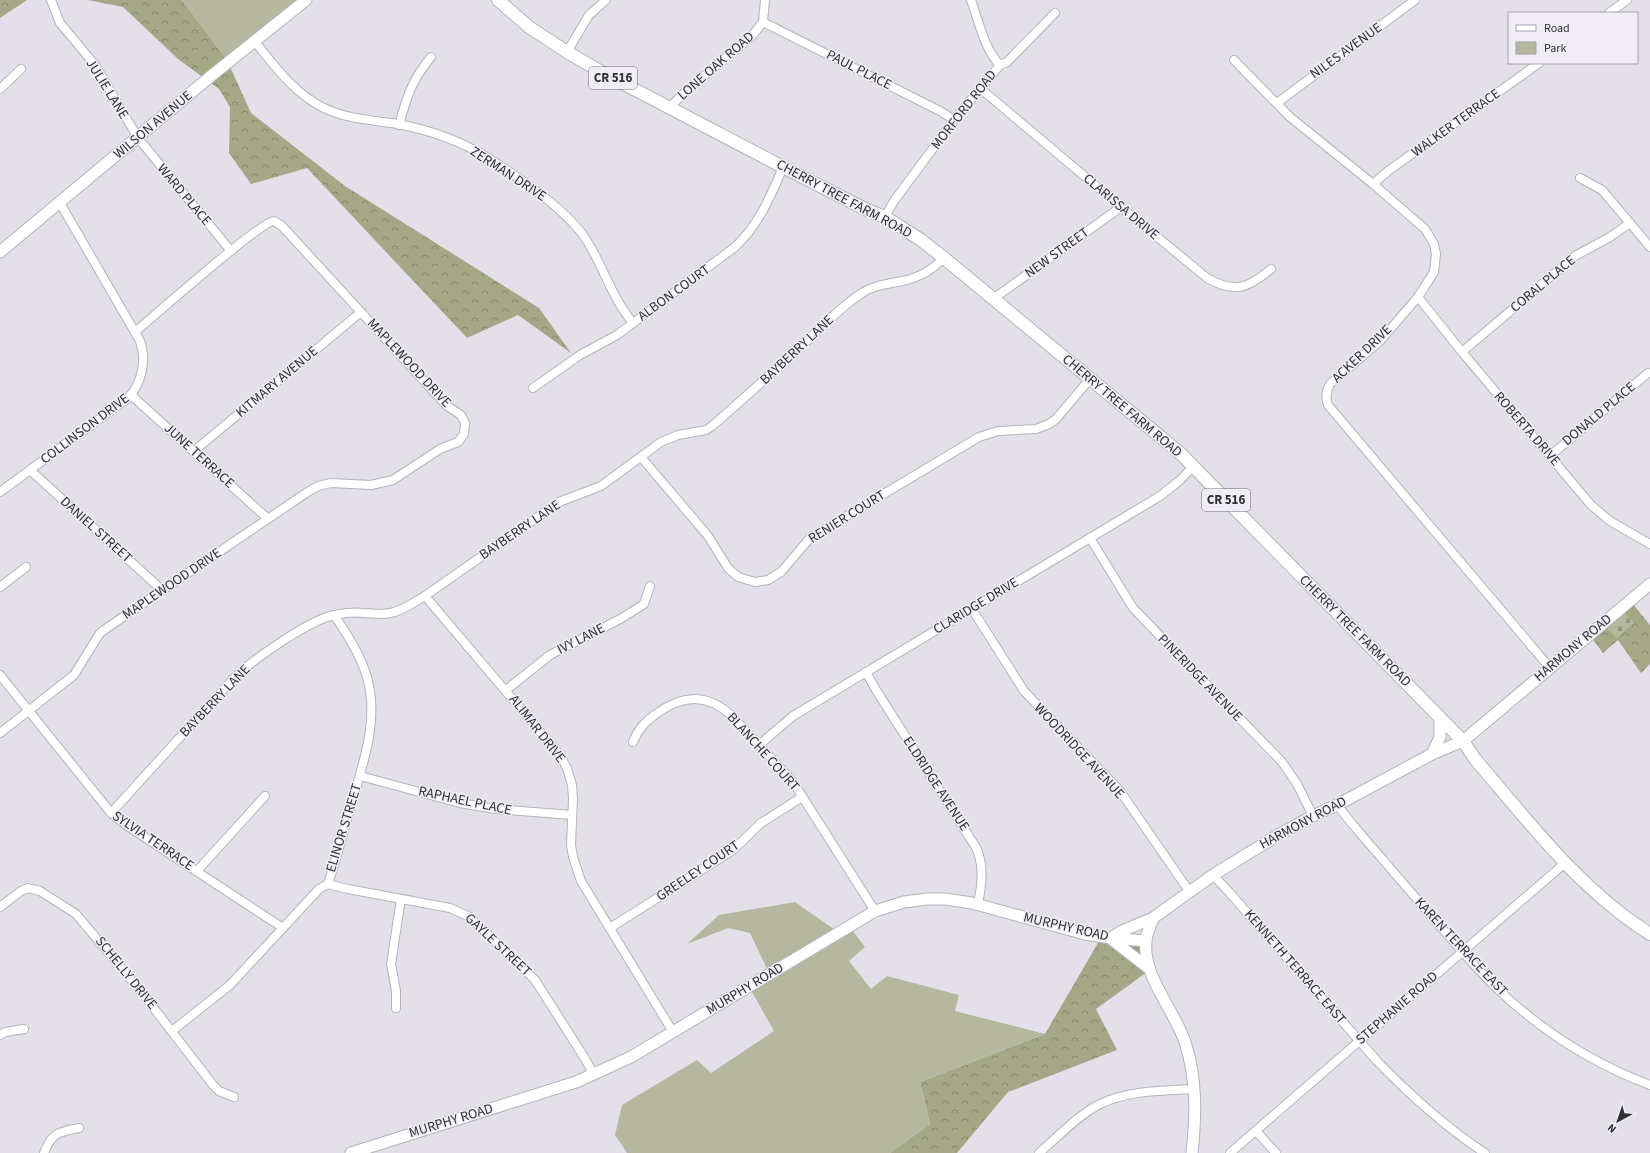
<svg xmlns="http://www.w3.org/2000/svg" width="1650" height="1153" font-family="'Source Sans 3',sans-serif">
<defs>
<pattern id="forest-crowns" width="20" height="18" patternUnits="userSpaceOnUse"><rect width="20" height="18" fill="#a4a886"/><path d="M2 6a3 3 0 1 1 6 0M12 15a3 3 0 1 1 6 0" fill="none" stroke="#86896e"/></pattern>
<pattern id="cemetery-stones" width="16" height="16" patternUnits="userSpaceOnUse"><rect width="16" height="16" fill="#b5b89e"/><path d="M2 7V4a2 2 0 0 1 4 0v3zM10 15v-3a2 2 0 0 1 4 0v3z" fill="#949682"/></pattern>
</defs>
<rect width="100%" height="100%" fill="#e4e0ea"/>
<!-- forest -->
<g fill="url(#forest-crowns)">
<polygon points="0,0 27,0 0,18"/>
<polygon points="88,0 182,0 227,60 251,113 345,186 539,308 571,353 518,315 467,338 307,168 251,184 229,153 230,107 219,89 178,59 123,7"/>
<polygon points="1632,603 1650,625 1650,664 1641,673 1618,640 1603,653 1591,637"/>
<polygon points="1102,936 1144,940 1147,972 1096,1009 1117,1050 1008,1092 957,1153 890,1153 930,1124 920,1082 1045,1034"/>
</g>
<!-- cemetery -->
<polygon fill="url(#cemetery-stones)" points="1617,604 1634,623 1617,638 1598,620"/>
<!-- park -->
<g fill="#b5b89e">
<polygon points="182,0 303,0 227,60"/>
<polygon points="795,902 838,932 849,926 865,947 849,961 871,989 887,976 959,995 955,1011 1045,1034 920,1082 930,1124 890,1153 627,1153 615,1135 622,1105 697,1060 711,1073 774,1031 748,985 769,973 750,933 728,928 687,944 719,915"/>
</g>
<g fill="none" stroke-linecap="round" stroke-linejoin="round">
<defs>
<g id="street">
<polyline points="51,0 60,23 95,65 138,138 231,251"/>
<path d="M971,0C978,19 985,51 1000,65"/>
<polyline points="1609,13 1627,0"/>
<polyline points="763,22 940,111 954,120"/>
<path d="M255,42C275,66 293,92 322,107C345,119 372,120 398,124C429,130 461,141 488,158C520,178 568,210 587,241C604,268 612,298 633,323"/>
<polyline points="567,52 589,15 606,0"/>
<path d="M1234,60L1290,117L1373,184L1425,229L1434,244L1436,254L1434,272L1418,297L1380,341L1330,384C1326,391 1325,397 1328,405L1550,668"/>
<polyline points="0,89 21,69"/>
<path d="M981,89L1121,207L1207,278C1235,294 1248,288 1271,269"/>
<polyline points="1277,103 1415,0"/>
<polyline points="669,108 684,93 752,36 763,22 765,0"/>
<path d="M399,125C407,96 412,80 431,57"/>
<polyline points="1580,178 1602,190 1650,247"/>
<polyline points="1373,184 1388,171 1539,63"/>
<polyline points="885,217 894,201 954,120 1000,65 1007,62 1055,13"/>
<polyline points="1418,297 1462,352 1591,505 1610,521 1650,544"/>
<polyline points="993,299 1121,207"/>
<polyline points="1462,352 1575,256 1610,237 1630,223"/>
<path d="M533,388L580,355L617,335L735,247C758,226 771,196 783,167"/>
<polyline points="131,395 267,518"/>
<polyline points="194,451 361,312"/>
<polyline points="1550,456 1648,373"/>
<polyline points="641,457 708,536 728,568 738,577 755,582 768,580 781,572 810,538 979,437 998,431 1036,429 1049,424 1056,419 1089,380"/>
<polyline points="30,470 162,590"/>
<path d="M0,492L128,398C142,383 147,360 140,341L60,203"/>
<polyline points="1090,538 1133,608 1282,762 1297,784 1313,816"/>
<polyline points="0,587 26,567"/>
<polyline points="425,596 559,754 567,768 572,785 573,799 571,845 573,857 581,881 673,1032"/>
<polyline points="972,609 1024,691 1120,791 1189,891"/>
<path d="M866,672L876,690L977,849C984,868 982,884 978,904"/>
<polyline points="0,675 111,813 126,825 283,928"/>
<polyline points="506,690 550,655 622,618 644,604 650,586"/>
<path d="M0,733L74,675L100,633L104,630L306,493L318,486L331,483L371,485L393,480L440,449L458,442L464,434L465,423L461,415L447,406L282,226L274,221C261,221 153,317 135,332"/>
<path d="M633,742C638,729 645,722 656,714C682,695 706,693 731,715L793,782L875,911"/>
<polyline points="759,745 793,716 1160,496 1178,482 1193,467"/>
<polyline points="360,776 460,803 495,809 572,815"/>
<path d="M1337,805L1353,825C1382,859 1411,892 1440,926C1464,953 1486,980 1513,1003C1553,1038 1600,1066 1650,1085"/>
<path d="M111,813L233,679C251,661 310,619 335,615C344,613 354,612 363,613C372,613 381,615 390,613C403,611 414,602 425,596L559,502L601,486L661,442L678,435L706,430L712,426C745,398 777,368 809,339C826,323 843,305 862,293C874,285 888,284 902,281C919,278 932,270 944,258"/>
<polyline points="197,871 265,796"/>
<path d="M1213,875L1229,892L1377,1061C1410,1095 1445,1127 1485,1153"/>
<polyline points="328,884 348,889 450,908 470,917 535,980 584,1057 594,1075"/>
<path d="M328,884C337,857 344,829 352,802C364,760 379,720 367,677C360,654 347,634 334,615"/>
<polyline points="0,907 21,891 28,888 40,891 76,914 139,989 213,1085 219,1091 234,1097"/>
<polyline points="610,928 733,850 761,823 802,797"/>
<polyline points="396,1008 396,991 391,964 401,899"/>
<polyline points="172,1031 230,985 319,889 328,884"/>
<polyline points="0,1035 5,1032 24,1029"/>
<polyline points="1256,1131 1276,1153"/>
<path d="M44,1153C52,1132 59,1132 79,1128"/>
<path d="M1039,1153C1058,1137 1076,1117 1098,1105C1127,1090 1162,1091 1194,1089"/>
<polyline points="1230,1153 1565,863"/>
</g>
<g id="secondary">
<polyline points="0,252 211,76 306,0"/>
<polyline points="1432,754 1440,737 1440,718"/>
<path d="M1153,918C1151,925 1146,934 1146,941C1142,976 1174,1009 1185,1042C1197,1079 1196,1115 1192,1153"/>
<polyline points="1111,938 1122,931 1153,918 1213,875 1278,835 1313,816 1337,805 1432,754 1463,741 1650,584"/>
<polyline points="1111,939 1147,967"/>
<polyline points="351,1153 576,1082 631,1057 875,911 904,902 927,899 945,899 972,903 1085,934 1111,938 1146,941"/>
</g>
<path id="primary" d="M498,0L529,27L567,52L605,74L783,167L867,210L885,217L921,240L944,258L1180,453L1463,741L1475,759C1529,822 1579,889 1650,934"/>
</defs>
<!-- street casing -->
<use href="#street" stroke="#b5b2bb" stroke-width="10"/>
<!-- secondary casing -->
<use href="#secondary" stroke="#b5b2bb" stroke-width="13"/>
<!-- primary casing -->
<use href="#primary" stroke="#b5b2bb" stroke-width="14"/>
<!-- street -->
<use href="#street" stroke="#fff" stroke-width="8"/>
<!-- secondary -->
<use href="#secondary" stroke="#fff" stroke-width="11"/>
<!-- primary -->
<use href="#primary" stroke="#fff" stroke-width="12"/>
</g>
<g text-anchor="middle" dominant-baseline="central" stroke-width="3" stroke-linejoin="round" paint-order="stroke">
<!-- shield labels -->
<g fill="#f1edf7" stroke="#6b696e" stroke-width="1">
<rect x="589" y="67" width="48" height="22" rx="3"/>
<rect x="1202" y="489" width="48" height="22" rx="3"/>
</g>
<g font-size="13" font-weight="bold" fill="#313034">
<text x="613" y="78">CR 516</text>
<text x="1226" y="500">CR 516</text>
</g>
<!-- street labels -->
<g font-size="14" fill="#313034" stroke="#f1edf7">
<text transform="translate(1346 51) rotate(-36)">NILES AVENUE</text>
<text transform="translate(716 66) rotate(-41)">LONE OAK ROAD</text>
<text transform="translate(859 70) rotate(27)">PAUL PLACE</text>
<text transform="translate(107 89) rotate(58)">JULIE LANE</text>
<text transform="translate(964 110) rotate(-52)">MORFORD ROAD</text>
<text transform="translate(1456 123) rotate(-36)">WALKER TERRACE</text>
<text transform="translate(153 125) rotate(-40)">WILSON AVENUE</text>
<text transform="translate(508 174) rotate(33)">ZERMAN DRIVE</text>
<text transform="translate(184 195) rotate(50)">WARD PLACE</text>
<text transform="translate(844 199) rotate(28)">CHERRY TREE FARM ROAD</text>
<text transform="translate(1121 207) rotate(40)">CLARISSA DRIVE</text>
<text transform="translate(1057 253) rotate(-36)">NEW STREET</text>
<text transform="translate(1543 284) rotate(-40)">CORAL PLACE</text>
<text transform="translate(674 293) rotate(-36)">ALBON COURT</text>
<text transform="translate(797 350) rotate(-43)">BAYBERRY LANE</text>
<text transform="translate(1362 354) rotate(-44)">ACKER DRIVE</text>
<text transform="translate(409 363) rotate(47)">MAPLEWOOD DRIVE</text>
<text transform="translate(277 382) rotate(-40)">KITMARY AVENUE</text>
<text transform="translate(1122 406) rotate(40)">CHERRY TREE FARM ROAD</text>
<text transform="translate(1599 414) rotate(-40)">DONALD PLACE</text>
<text transform="translate(85 429) rotate(-37)">COLLINSON DRIVE</text>
<text transform="translate(1527 429) rotate(49)">ROBERTA DRIVE</text>
<text transform="translate(199 456) rotate(42)">JUNE TERRACE</text>
<text transform="translate(847 517) rotate(-32)">RENIER COURT</text>
<text transform="translate(96 530) rotate(42)">DANIEL STREET</text>
<text transform="translate(520 530) rotate(-34)">BAYBERRY LANE</text>
<text transform="translate(172 584) rotate(-34)">MAPLEWOOD DRIVE</text>
<text transform="translate(976 606) rotate(-31)">CLARIDGE DRIVE</text>
<text transform="translate(1355 631) rotate(45)">CHERRY TREE FARM ROAD</text>
<text transform="translate(581 639) rotate(-27)">IVY LANE</text>
<text transform="translate(1573 648) rotate(-40)">HARMONY ROAD</text>
<text transform="translate(1200 678) rotate(46)">PINERIDGE AVENUE</text>
<text transform="translate(215 701) rotate(-46)">BAYBERRY LANE</text>
<text transform="translate(537 729) rotate(52)">ALIMAR DRIVE</text>
<text transform="translate(1079 751) rotate(47)">WOODRIDGE AVENUE</text>
<text transform="translate(763 752) rotate(48)">BLANCHE COURT</text>
<text transform="translate(936 784) rotate(57)">ELDRIDGE AVENUE</text>
<text transform="translate(465 801) rotate(12)">RAPHAEL PLACE</text>
<text transform="translate(1303 823) rotate(-28)">HARMONY ROAD</text>
<text transform="translate(344 828) rotate(-73)">ELINOR STREET</text>
<text transform="translate(153 841) rotate(34)">SYLVIA TERRACE</text>
<text transform="translate(698 871) rotate(-34)">GREELEY COURT</text>
<text transform="translate(1066 927) rotate(13)">MURPHY ROAD</text>
<text transform="translate(498 945) rotate(43)">GAYLE STREET</text>
<text transform="translate(1461 947) rotate(47)">KAREN TERRACE EAST</text>
<text transform="translate(1295 967) rotate(49)">KENNETH TERRACE EAST</text>
<text transform="translate(126 973) rotate(51)">SCHELLY DRIVE</text>
<text transform="translate(745 989) rotate(-31)">MURPHY ROAD</text>
<text transform="translate(1397 1008) rotate(-41)">STEPHANIE ROAD</text>
<text transform="translate(451 1121) rotate(-17)">MURPHY ROAD</text>
</g>
</g>
<!-- legend -->
<rect x="1508" y="12" width="130" height="52" fill="#f1edf7" stroke="#a4a1a9"/>
<rect x="1516" y="25" width="20" height="6" fill="#ffffff" stroke="#a4a1a9"/>
<text x="1544" y="32" font-size="12" fill="#313034">Road</text>
<rect x="1516" y="42" width="20" height="12" fill="#b5b89e" stroke="#a4a1a9"/>
<text x="1544" y="52" font-size="12" fill="#313034">Park</text>
<!-- north arrow -->
<g transform="translate(1618 1121) rotate(220)" stroke="#f1edf7" stroke-width="3" paint-order="stroke">
<path d="M0-3L7 15L0 10L-7 15Z" fill="#313034"/>
<text y="-6" font-size="11" font-weight="bold" text-anchor="middle" fill="#313034">N</text>
</g>
</svg>
